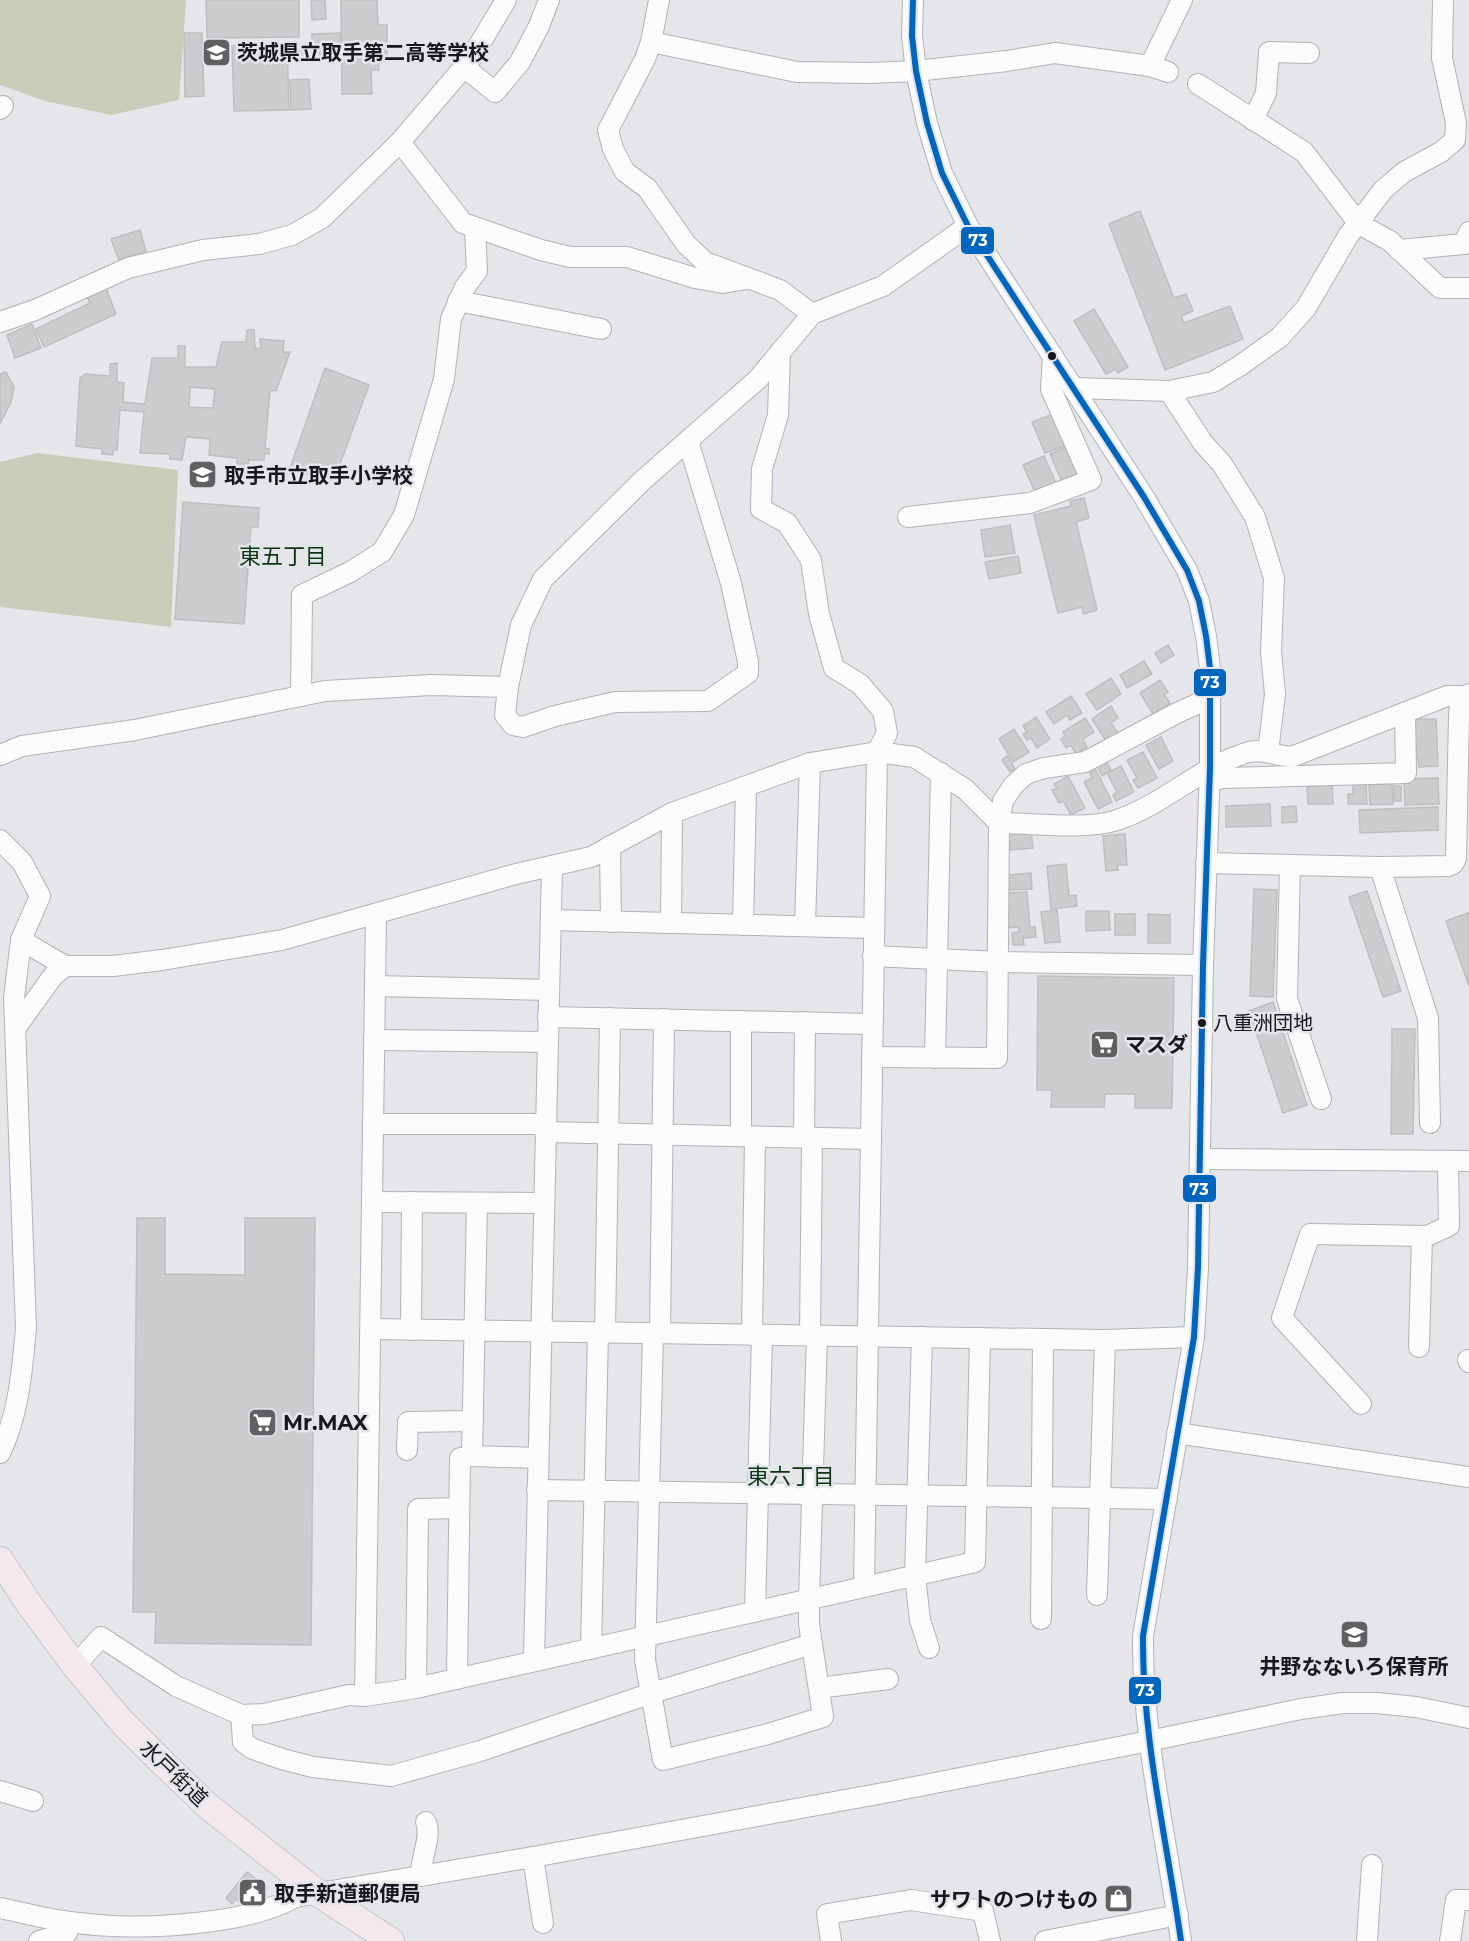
<svg xmlns="http://www.w3.org/2000/svg" width="1469" height="1941" font-family="Montserrat,'Noto Sans JP',sans-serif">
<rect width="100%" height="100%" fill="#e5e6e9"/>
<!-- green -->
<g fill="#caccba">
<polygon points="0,0 186,0 179,100 111,115 45,101 0,85"/>
<polygon points="37,453 178,470 171,627 0,607 0,462"/>
</g>
<!-- building -->
<g fill="#ccccce" stroke="#bebec0" stroke-width="1.5" fill-rule="evenodd">
<polygon points="206,0 299,0 299,37 207,38"/>
<polygon points="311,0 325,0 326,19 312,20"/>
<polygon points="341,0 377,0 378,25 387,25 387,58 378,58 379,70 371,70 372,94 342,94"/>
<polygon points="184,33 202,33 204,96 185,97"/>
<polygon points="340,33 340,44 326,44 327,58 290,59 290,47 312,47 312,34"/>
<polygon points="287,45 289,110 234,111 232,46"/>
<polygon points="309,79 311,109 291,110 290,80"/>
<polygon points="1140,211 1174,298 1186,294 1193,311 1181,316 1184,323 1230,306 1243,339 1165,370 1109,224"/>
<polygon points="140,230 146,251 119,260 111,239"/>
<polygon points="105,285 116,314 44,347 36,329 90,303 87,296"/>
<polygon points="1094,309 1128,367 1118,373 1116,369 1106,374 1074,321"/>
<polygon points="32,324 41,348 15,358 7,335"/>
<path d="M247,330H254L255,349L261,348L260,339L284,341L283,352H290L276,391L270,390L265,448L269,449V454L265,453L264,460H249L248,464H237V458L209,455L210,439L186,437L182,460L170,459V454L140,453L144,412L120,410L117,450H113V455L102,454V449L76,446L80,378L85,374L110,376V364L117,363V382L124,383L123,402L145,404L152,358H178V346H185V367H216L222,342H246ZM190,387L215,389L213,408L189,407Z"/>
<polygon points="325,368 369,385 333,483 290,468"/>
<polygon points="6,372 14,387 11,402 0,424 0,374"/>
<polygon points="1054,414 1067,445 1045,453 1032,422"/>
<polygon points="1066,447 1083,472 1062,482 1050,454"/>
<polygon points="1044,456 1056,483 1035,492 1023,465"/>
<polygon points="1084,498 1089,518 1076,522 1097,610 1084,614 1082,607 1058,613 1034,515 1071,506 1070,501"/>
<polygon points="183,502 259,508 258,527 251,527 244,624 175,619"/>
<polygon points="1010,525 1015,553 985,557 981,530"/>
<polygon points="1018,556 1021,573 989,579 985,562"/>
<polygon points="1168,645 1174,655 1161,663 1155,653"/>
<polygon points="1144,661 1152,674 1127,688 1120,675"/>
<polygon points="1111,678 1121,694 1097,710 1086,694"/>
<polygon points="1160,680 1168,692 1164,694 1170,703 1153,714 1140,693"/>
<polygon points="1071,696 1082,713 1070,720 1067,715 1054,724 1046,712"/>
<polygon points="1111,706 1118,718 1111,723 1118,733 1106,741 1092,719"/>
<polygon points="1036,717 1050,739 1037,748 1031,738 1027,740 1023,734 1027,732 1023,726"/>
<polygon points="1085,718 1094,732 1083,739 1087,747 1076,754 1071,745 1066,748 1061,739 1065,736 1063,732"/>
<polygon points="1410,719 1436,719 1438,766 1419,767 1418,758 1411,758"/>
<polygon points="1014,729 1029,752 1013,762 999,739"/>
<polygon points="1161,737 1173,761 1159,769 1146,745"/>
<polygon points="1143,752 1157,778 1138,788 1133,780 1137,778 1127,760"/>
<polygon points="1007,756 1015,769 1010,772 1002,760"/>
<polygon points="1106,761 1111,770 1102,776 1097,766"/>
<polygon points="1121,766 1134,792 1116,801 1113,795 1117,792 1107,773"/>
<polygon points="1096,770 1112,802 1098,809 1084,782 1092,778 1090,773"/>
<polygon points="1068,776 1085,808 1071,815 1063,801 1059,803 1052,790 1057,788 1054,784"/>
<polygon points="1438,778 1439,804 1405,805 1404,779"/>
<polygon points="1332,783 1333,804 1308,804 1307,787 1317,786 1317,784"/>
<polygon points="1366,783 1367,804 1348,804 1348,794 1353,794 1353,784"/>
<polygon points="1369,784 1392,784 1393,804 1370,805"/>
<rect x="1394" y="786" width="7" height="15"/>
<polygon points="1270,804 1271,826 1226,827 1226,806"/>
<polygon points="1296,806 1297,822 1282,823 1282,807"/>
<polygon points="1438,807 1438,830 1360,833 1359,810"/>
<polygon points="1031,832 1033,848 1010,850 1008,834"/>
<polygon points="1125,834 1127,865 1117,865 1118,870 1106,871 1103,836"/>
<polygon points="1066,864 1069,896 1076,895 1077,906 1051,909 1047,866"/>
<polygon points="1031,873 1032,889 1009,890 1008,875"/>
<polygon points="1254,889 1277,890 1273,997 1250,996"/>
<polygon points="1367,891 1401,991 1383,997 1349,897"/>
<polygon points="1027,892 1030,927 1035,927 1036,937 1023,938 1024,945 1013,945 1012,933 1019,932 1019,927 1007,928 1004,893"/>
<polygon points="1057,910 1060,942 1045,943 1041,912"/>
<polygon points="1086,911 1109,911 1110,930 1086,931"/>
<polygon points="1468,913 1469,916 1469,986 1446,921"/>
<rect x="1115" y="914" width="20" height="21"/>
<polygon points="1148,914 1170,915 1170,943 1148,943"/>
<polygon points="1038,976 1174,978 1172,1108 1135,1108 1135,1094 1105,1094 1104,1107 1051,1107 1052,1090 1037,1090"/>
<polygon points="1273,1002 1307,1105 1283,1113 1249,1011"/>
<polygon points="1392,1029 1415,1029 1413,1134 1391,1134"/>
<polygon points="137,1218 165,1218 165,1274 245,1275 245,1218 315,1218 311,1645 155,1643 156,1612 133,1612"/>
<polygon points="247,1872 267,1888 262,1894 265,1896 259,1904 254,1899 247,1908 236,1899 232,1904 226,1898"/>
</g>
<g fill="none" stroke-linecap="round" stroke-linejoin="round">
<defs>
<g id="minor">
<polyline points="659,0 651,42 645,59 608,130 613,149 625,172 647,188 686,244 705,262 780,290 812,314"/>
<path d="M913,0L912,36L916,71L927,123L942,173L968,226L1144,497L1187,570L1199,601L1206,636L1210,668V768L1203,965L1198,1268L1194,1337L1143,1636C1142,1739 1167,1840 1181,1941"/>
<polyline points="651,42 797,72 871,73 916,71 1007,61 1055,53 1150,66 1168,72"/>
<polyline points="1150,66 1182,0"/>
<polyline points="464,67 495,92 520,62 539,26 549,0"/>
<polyline points="1198,84 1304,152 1359,224 1390,241 1440,288 1469,288"/>
<polyline points="0,109 3,106"/>
<polyline points="1253,120 1266,93 1269,52 1309,53"/>
<polyline points="400,142 463,223 541,250 570,257 627,257 695,278 723,283 747,279"/>
<polyline points="1399,250 1464,244 1469,232"/>
<polyline points="458,301 601,329"/>
<polyline points="0,322 35,310 128,268 203,250 259,244 292,235 322,218 400,142 470,60 506,0"/>
<polyline points="780,352 778,415 762,469 761,509 787,523 811,560 819,614 834,668 860,684 883,711 887,733 877,752 864,1587"/>
<polyline points="1075,388 1169,391 1213,382 1241,365 1280,337 1306,308 1348,236 1383,190 1404,172 1441,152 1455,140 1456,123 1442,58 1443,0"/>
<polyline points="1169,391 1203,443 1222,464 1255,517 1274,578 1271,651 1275,694 1268,752"/>
<polyline points="688,441 731,583 748,662 748,673 708,701 615,702 555,716 523,727 513,725 505,715 508,687 521,625 543,579 643,480 758,379 812,314 883,286 968,226"/>
<polyline points="908,517 1030,503 1091,480 1051,389 1053,356"/>
<polyline points="301,696 302,595 350,572 382,552 404,515 444,379 451,319 465,287 477,271 475,229"/>
<polyline points="0,755 22,746 135,730 325,691 431,685 508,687"/>
<polyline points="1208,781 1224,778 1406,773 1405,713"/>
<path d="M0,840L22,862L40,896L21,940L14,998L26,1328C22,1370 19,1414 0,1453"/>
<polyline points="610,846 611,922"/>
<polyline points="1206,863 1380,867 1448,866 1453,864 1456,858 1459,716 1460,704 1469,694"/>
<polyline points="1290,865 1287,999 1321,1099"/>
<polyline points="1380,867 1428,1018 1430,1123"/>
<polyline points="551,920 873,928"/>
<polyline points="671,923 672,813"/>
<polyline points="743,925 746,787"/>
<polyline points="805,926 810,763"/>
<polyline points="873,956 999,962 1203,965"/>
<path d="M65,966H113L162,960L282,940L516,874L591,857L672,813L810,763L877,752L914,757L965,789L999,823C1032,823 1083,830 1114,821C1163,806 1200,766 1249,752C1265,748 1278,758 1294,756L1447,696H1466"/>
<polyline points="375,986 549,990"/>
<polyline points="548,1017 872,1024"/>
<polyline points="741,1021 741,1136"/>
<polyline points="17,1026 53,976 65,966 21,940"/>
<polyline points="374,1040 548,1042"/>
<polyline points="872,1057 997,1058 999,823 1003,801 1013,786 1026,774 1044,768 1085,762 1177,713 1210,698"/>
<polyline points="935,1058 941,773"/>
<polyline points="373,1124 546,1124"/>
<polyline points="545,1132 871,1139"/>
<polyline points="804,1137 805,1022"/>
<polyline points="1200,1159 1469,1161"/>
<polyline points="372,1202 544,1203"/>
<polyline points="371,1329 1043,1339 1105,1340 1194,1337"/>
<polyline points="411,1330 412,1202"/>
<polyline points="605,1333 610,1018"/>
<polyline points="653,1333 645,1660 663,1760 768,1734 823,1717 809,1624 809,1600 817,1336"/>
<polyline points="660,1333 664,1019"/>
<polyline points="752,1335 755,1137"/>
<polyline points="810,1336 812,1138"/>
<polyline points="922,1337 915,1576 920,1620 929,1648"/>
<polyline points="1419,1347 1422,1236"/>
<polyline points="1468,1360 1469,1362"/>
<polyline points="1361,1404 1282,1318 1310,1234 1427,1236 1449,1226 1448,1161"/>
<polyline points="1177,1433 1469,1477"/>
<polyline points="407,1450 408,1422 473,1421"/>
<polyline points="472,1456 477,1203"/>
<polyline points="537,1490 1167,1499"/>
<polyline points="1097,1595 1105,1340"/>
<polyline points="755,1612 762,1335"/>
<polyline points="1041,1619 1043,1339"/>
<polyline points="591,1649 598,1332"/>
<polyline points="534,1661 552,866"/>
<polyline points="75,1666 101,1637 176,1686 241,1715 264,1714 349,1695 365,1696 376,915"/>
<polyline points="457,1679 460,1458 472,1456 538,1458"/>
<polyline points="416,1688 418,1509 459,1508"/>
<polyline points="819,1688 888,1679"/>
<polyline points="365,1696 416,1688 975,1562 980,1338"/>
<polyline points="241,1715 243,1742 253,1749 282,1759 313,1767 391,1776 480,1751 652,1693 812,1644"/>
<polyline points="0,1791 33,1801"/>
<polyline points="533,1857 543,1923"/>
<path d="M421,1876C420,1858 432,1838 426,1822"/>
<path d="M0,1908C21,1912 42,1918 63,1921C113,1929 163,1928 213,1921C243,1917 269,1911 296,1897L533,1857L889,1792L1149,1741L1301,1709L1343,1703H1377L1416,1707L1469,1718"/>
<polyline points="39,1941 67,1933"/>
<polyline points="831,1941 827,1914 911,1900 983,1911 990,1941"/>
<polyline points="1045,1941 1178,1915"/>
<polyline points="1367,1941 1372,1865"/>
<polyline points="1450,1941 1456,1900 1469,1900"/>
</g>
<polyline id="major" points="0,1560 29,1604 75,1666 122,1722 164,1764 209,1807 319,1894 391,1941"/>
</defs>
<!-- minor casing -->
<use href="#minor" stroke="#b1b2b5" stroke-width="22"/>
<!-- major casing -->
<use href="#major" stroke="#c3c4c5" stroke-width="28"/>
<!-- minor -->
<use href="#minor" stroke="#fbfbfc" stroke-width="20"/>
<!-- major -->
<use href="#major" stroke="#f3e9ec" stroke-width="26"/>
<defs>
<path id="bus-1" d="M913,0L912,36L916,71L927,123L942,173L968,226L1144,497L1187,570L1199,601L1206,636L1210,668V768L1203,965L1198,1268L1194,1337L1143,1636C1142,1739 1167,1840 1181,1941"/>
</defs>
<!-- bus-1 casing -->
<use href="#bus-1" stroke="#e3e5eb" stroke-width="10"/>
<!-- bus-1 -->
<use href="#bus-1" stroke="#0065bd" stroke-width="6"/>
</g>
<!-- icons -->
<defs>
<symbol id="school-square" viewBox="-11 -11 22 22"><rect x="-9" y="-9" width="18" height="18" rx="4" fill="#606063" stroke="#e3e5eb"/><path d="M0-5L7-2L0 1L-7-2ZM-4 1L0 2.5L4 1V4Q0 6-4 4Z" fill="#fff"/></symbol>
<symbol id="supermarket-square" viewBox="-11 -11 22 22"><rect x="-9" y="-9" width="18" height="18" rx="4" fill="#606063" stroke="#e3e5eb"/><path d="M-6-5.5h2.5l.6 2H6L4.5 2H-2.5L-4.4-4H-6ZM-1.5 3.2a1.3 1.3 0 1 0 .1 0ZM3 3.2a1.3 1.3 0 1 0 .1 0Z" fill="#fff"/></symbol>
<symbol id="civic-square" viewBox="-11 -11 22 22"><rect x="-9" y="-9" width="18" height="18" rx="4" fill="#606063" stroke="#e3e5eb"/><path d="M-.6-6.5H3V-4.5H.6V-3L4-1V1h2V6H-6V1h2V-1L-.6-3ZM-1.2 2.5V6h2.4V2.5Z" fill="#fff"/></symbol>
<symbol id="shop-square" viewBox="-11 -11 22 22"><rect x="-9" y="-9" width="18" height="18" rx="4" fill="#606063" stroke="#e3e5eb"/><path d="M-5-2.5h2.3a2.7 3.5 0 0 1 5.4 0H5L5.5 6h-11ZM-1.5-2.5h3a1.5 2.3 0 0 0-3 0Z" fill="#fff"/></symbol>
</defs>
<g fill-rule="evenodd">
<use href="#school-square" x="200" y="36" width="33" height="33"/>
<use href="#school-square" x="186" y="458" width="33" height="33"/>
<use href="#supermarket-square" x="1088" y="1028" width="33" height="33"/>
<use href="#supermarket-square" x="246" y="1406" width="33" height="33"/>
<use href="#school-square" x="1338" y="1618" width="33" height="33"/>
<use href="#civic-square" x="236" y="1876" width="33" height="33"/>
<use href="#shop-square" x="1102" y="1882" width="33" height="33"/>
</g>
<!-- markers -->
<g fill="#18181b" stroke="#e3e5eb" stroke-width="2">
<circle cx="1052" cy="356" r="5"/>
<circle cx="1202" cy="1023" r="5"/>
</g>
<g text-anchor="middle" dominant-baseline="central" stroke-width="5" stroke-linejoin="round" paint-order="stroke">
<!-- bus labels -->
<g font-size="20" fill="#18181b" stroke="#e3e5eb" text-anchor="start">
<text x="1213" y="1023">八重洲団地</text>
</g>
<!-- poi labels -->
<g font-size="21" font-weight="bold" fill="#18181b" stroke="#e3e5eb" text-anchor="start">
<text x="237" y="52">茨城県立取手第二高等学校</text>
<text x="224" y="475">取手市立取手小学校</text>
<text x="1125" y="1044">マスダ</text>
<text x="283" y="1422">Mr.MAX</text>
<text x="1354" y="1666" text-anchor="middle">井野なないろ保育所</text>
<text x="274" y="1893">取手新道郵便局</text>
<text x="1098" y="1899" text-anchor="end">サワトのつけもの</text>
</g>
<!-- street labels -->
<g font-size="21" fill="#18181b" stroke="#e3e5eb">
<text transform="translate(174 1773) rotate(44)">水戸街道</text>
</g>
<!-- neighbourhood labels -->
<g font-size="22" fill="#093611" stroke="#e3e5eb">
<text x="283" y="556">東五丁目</text>
<text x="791" y="1476">東六丁目</text>
</g>
</g>
<g stroke="#e3e5eb" stroke-width="2">
<rect x="960" y="226" width="35" height="29" rx="6" fill="#0065bd"/>
<rect x="1193" y="668" width="34" height="29" rx="6" fill="#0065bd"/>
<rect x="1182" y="1174" width="35" height="29" rx="6" fill="#0065bd"/>
<rect x="1128" y="1676" width="34" height="29" rx="6" fill="#0065bd"/>
</g>
<g font-size="16" text-anchor="middle" font-weight="bold" fill="#fff">
<text x="978" y="246">73</text>
<text x="1210" y="688">73</text>
<text x="1199" y="1195">73</text>
<text x="1145" y="1696">73</text>
</g>
</svg>
